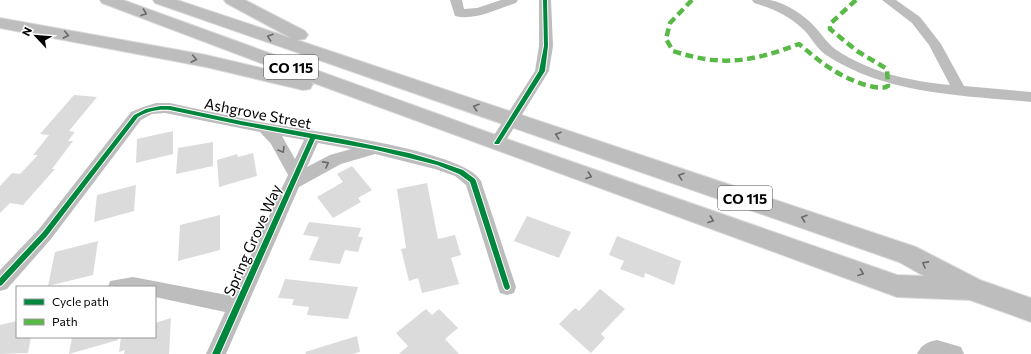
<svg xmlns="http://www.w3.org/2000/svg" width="1031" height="354" font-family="Commissioner,sans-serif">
<rect width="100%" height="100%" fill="#fff"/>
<!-- building -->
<g fill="#dbdbdb">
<polygon points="74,95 97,97 69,131 75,132 68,141 73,141 52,169 55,169 23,205 10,203 0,213 0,186 12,173 20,174 38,155 33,155 49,135 40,134"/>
<polygon points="173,131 173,154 136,163 137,139"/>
<polygon points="213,142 213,166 176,174 178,148"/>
<polygon points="253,153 257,176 219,187 217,160 237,154 238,157"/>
<polygon points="352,166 372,190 358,198 361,202 333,218 317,197 343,182 337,174"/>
<polygon points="427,183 438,239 455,235 461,255 451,258 459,284 422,293 418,278 409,281 401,249 406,248 397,189"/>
<polygon points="136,185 134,211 94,222 97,195"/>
<polygon points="220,215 220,250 178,261 180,225"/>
<polygon points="527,216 571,232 559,258 514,241"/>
<polygon points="309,222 361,228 358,237 363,237 358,252 345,250 340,264 309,260 319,237 303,235"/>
<polygon points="617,236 681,261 674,285 645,273 644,278 620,269 624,261 609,255"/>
<polygon points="98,241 93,275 48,286 55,252"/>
<polygon points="285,279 358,287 348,319 307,315 309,307 292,305 294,299 278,298"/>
<polygon points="600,289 625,309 601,334 605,338 591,353 559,324 575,308 579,311"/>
<polygon points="426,309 432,315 439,309 458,328 445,339 459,354 399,354 408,346 396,333"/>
<polygon points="171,318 169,354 124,354 125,350 119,352 121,337 155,337 155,323"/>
<polygon points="17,321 17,337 31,337 28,353 0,354 0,325"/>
<polygon points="357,336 360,352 353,354 306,354 305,352"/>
<polygon points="72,337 118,337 118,340 69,354"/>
</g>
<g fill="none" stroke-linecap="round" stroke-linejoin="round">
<defs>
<polygon id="highway" points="100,0 123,0 504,138 897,275 924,276 899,262 155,3 153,0 177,0 291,38 226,3 224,0 245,0 305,31 308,35 305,39 297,40 916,247 980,280 1031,298 1031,322 970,300 897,297 311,82 313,84 310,89 303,90 206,67 0,28 0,18 206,55 295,76 102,3"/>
</defs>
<!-- highway casing -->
<use href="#highway" stroke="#dbdbdb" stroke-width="2"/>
<!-- minor -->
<g fill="#bdbdbd" fill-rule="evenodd">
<path d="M450,0H462L464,9L477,8L501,0H518L516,3C497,9 475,21 455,16Z"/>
<polygon points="539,0 551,0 553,46 549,71 502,147 497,149 492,147 489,143 535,71 539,46"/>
<path d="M752,0C758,0 765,0 770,0C786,3 804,15 814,26C821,33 827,43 835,49C869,72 909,81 950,85L929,45L912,23L882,0H896L920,17L941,44L964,86L1031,92V102C960,95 888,95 826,55C817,49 811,37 804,30C788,15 774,9 754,3Z"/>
<path d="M156,103H170C202,110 234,117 266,123C304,130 465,150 481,181L516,287L514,293L507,295L500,293L498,287L466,185L455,176L435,169L375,154L341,164L299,187L226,354H206L225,312L155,297V287H108L110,281L133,277L232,296L288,175L271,144L260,132L165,113L152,114L141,120L51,239L7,289L0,291V270L39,229L131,112L143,107ZM282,136L304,140L295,159ZM318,143L351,149L330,155L307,167Z"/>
<path d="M937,340L961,347L964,354H917C921,345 927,342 937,340Z"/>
</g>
<!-- highway -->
<use href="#highway" fill="#bdbdbd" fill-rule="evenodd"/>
<!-- quiet -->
<path stroke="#58b947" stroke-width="4.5" stroke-dasharray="8 4.5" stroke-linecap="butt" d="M692,0L670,23L666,39L673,51C722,67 751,62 799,44C810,53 821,63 833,70C843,77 878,93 888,86L887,69L857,51L830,29V24L856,0"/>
<defs>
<g id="cycleway">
<polygon points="543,0 547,0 548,46 545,71 499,144 495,144 494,143 495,142 539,71 544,46"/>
<path d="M160,106H170L241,121L342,139L409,153L440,162L463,170L475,179L476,181L510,287L509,289L507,290L505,289L504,287L470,182L459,174L437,165L409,158L376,150L315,139L220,354H212L310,138L241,125L170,110C158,109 148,111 138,117L47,236L2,285L0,286V278L43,232L134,115L146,109Z"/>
</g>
</defs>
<!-- cycleway casing -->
<use href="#cycleway" stroke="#fff" stroke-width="2"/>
<!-- cycleway -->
<use href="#cycleway" fill="#00873e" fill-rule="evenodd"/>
</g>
<!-- one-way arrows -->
<defs><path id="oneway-chevron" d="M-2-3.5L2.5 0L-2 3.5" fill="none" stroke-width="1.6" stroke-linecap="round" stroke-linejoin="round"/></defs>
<g stroke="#686868">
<use href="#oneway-chevron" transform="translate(144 13) rotate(20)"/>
<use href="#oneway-chevron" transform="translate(66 35) rotate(11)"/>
<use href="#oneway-chevron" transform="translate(270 37) rotate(-161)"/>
<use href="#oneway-chevron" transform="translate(194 59) rotate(11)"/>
<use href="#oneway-chevron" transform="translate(476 107) rotate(-161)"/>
<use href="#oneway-chevron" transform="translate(558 135) rotate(-161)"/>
<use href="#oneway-chevron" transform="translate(282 150) rotate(59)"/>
<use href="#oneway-chevron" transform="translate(326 164) rotate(-28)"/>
<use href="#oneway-chevron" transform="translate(589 176) rotate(20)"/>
<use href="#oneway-chevron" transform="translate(681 176) rotate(-161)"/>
<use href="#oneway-chevron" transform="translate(804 218) rotate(-161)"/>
<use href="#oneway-chevron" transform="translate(711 220) rotate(20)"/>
<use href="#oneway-chevron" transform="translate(925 264) rotate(-151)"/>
<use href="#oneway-chevron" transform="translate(861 273) rotate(20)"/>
</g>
<g text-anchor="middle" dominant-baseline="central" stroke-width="3" stroke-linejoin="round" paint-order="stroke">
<!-- shield labels -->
<g fill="#fff" stroke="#4c4c4c" stroke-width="1">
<rect x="264" y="55" width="54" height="24" rx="3"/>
<rect x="718" y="186" width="54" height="24" rx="3"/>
</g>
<g font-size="14" font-weight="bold" fill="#000">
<text x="291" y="67">CO 115</text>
<text x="745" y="198">CO 115</text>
</g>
<!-- street labels -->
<g font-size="15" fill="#000" stroke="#fff">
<text transform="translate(258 113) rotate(11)">Ashgrove Street</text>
<text transform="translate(252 240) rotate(-66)">Spring Grove Way</text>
</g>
</g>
<!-- legend -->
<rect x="16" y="286" width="140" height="52" fill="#ffffff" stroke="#999999"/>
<rect x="24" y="299" width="20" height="6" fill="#00873e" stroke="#999999"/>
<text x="52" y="306" font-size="12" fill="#000000">Cycle path</text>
<rect x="24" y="319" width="20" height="6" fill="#58b947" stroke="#999999"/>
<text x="52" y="326" font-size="12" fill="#000000">Path</text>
<!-- north arrow -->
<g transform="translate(36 36) rotate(296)" stroke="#ffffff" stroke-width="3" paint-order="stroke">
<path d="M0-3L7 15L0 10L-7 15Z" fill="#000000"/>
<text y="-6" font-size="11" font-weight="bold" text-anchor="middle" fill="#000000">N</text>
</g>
</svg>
